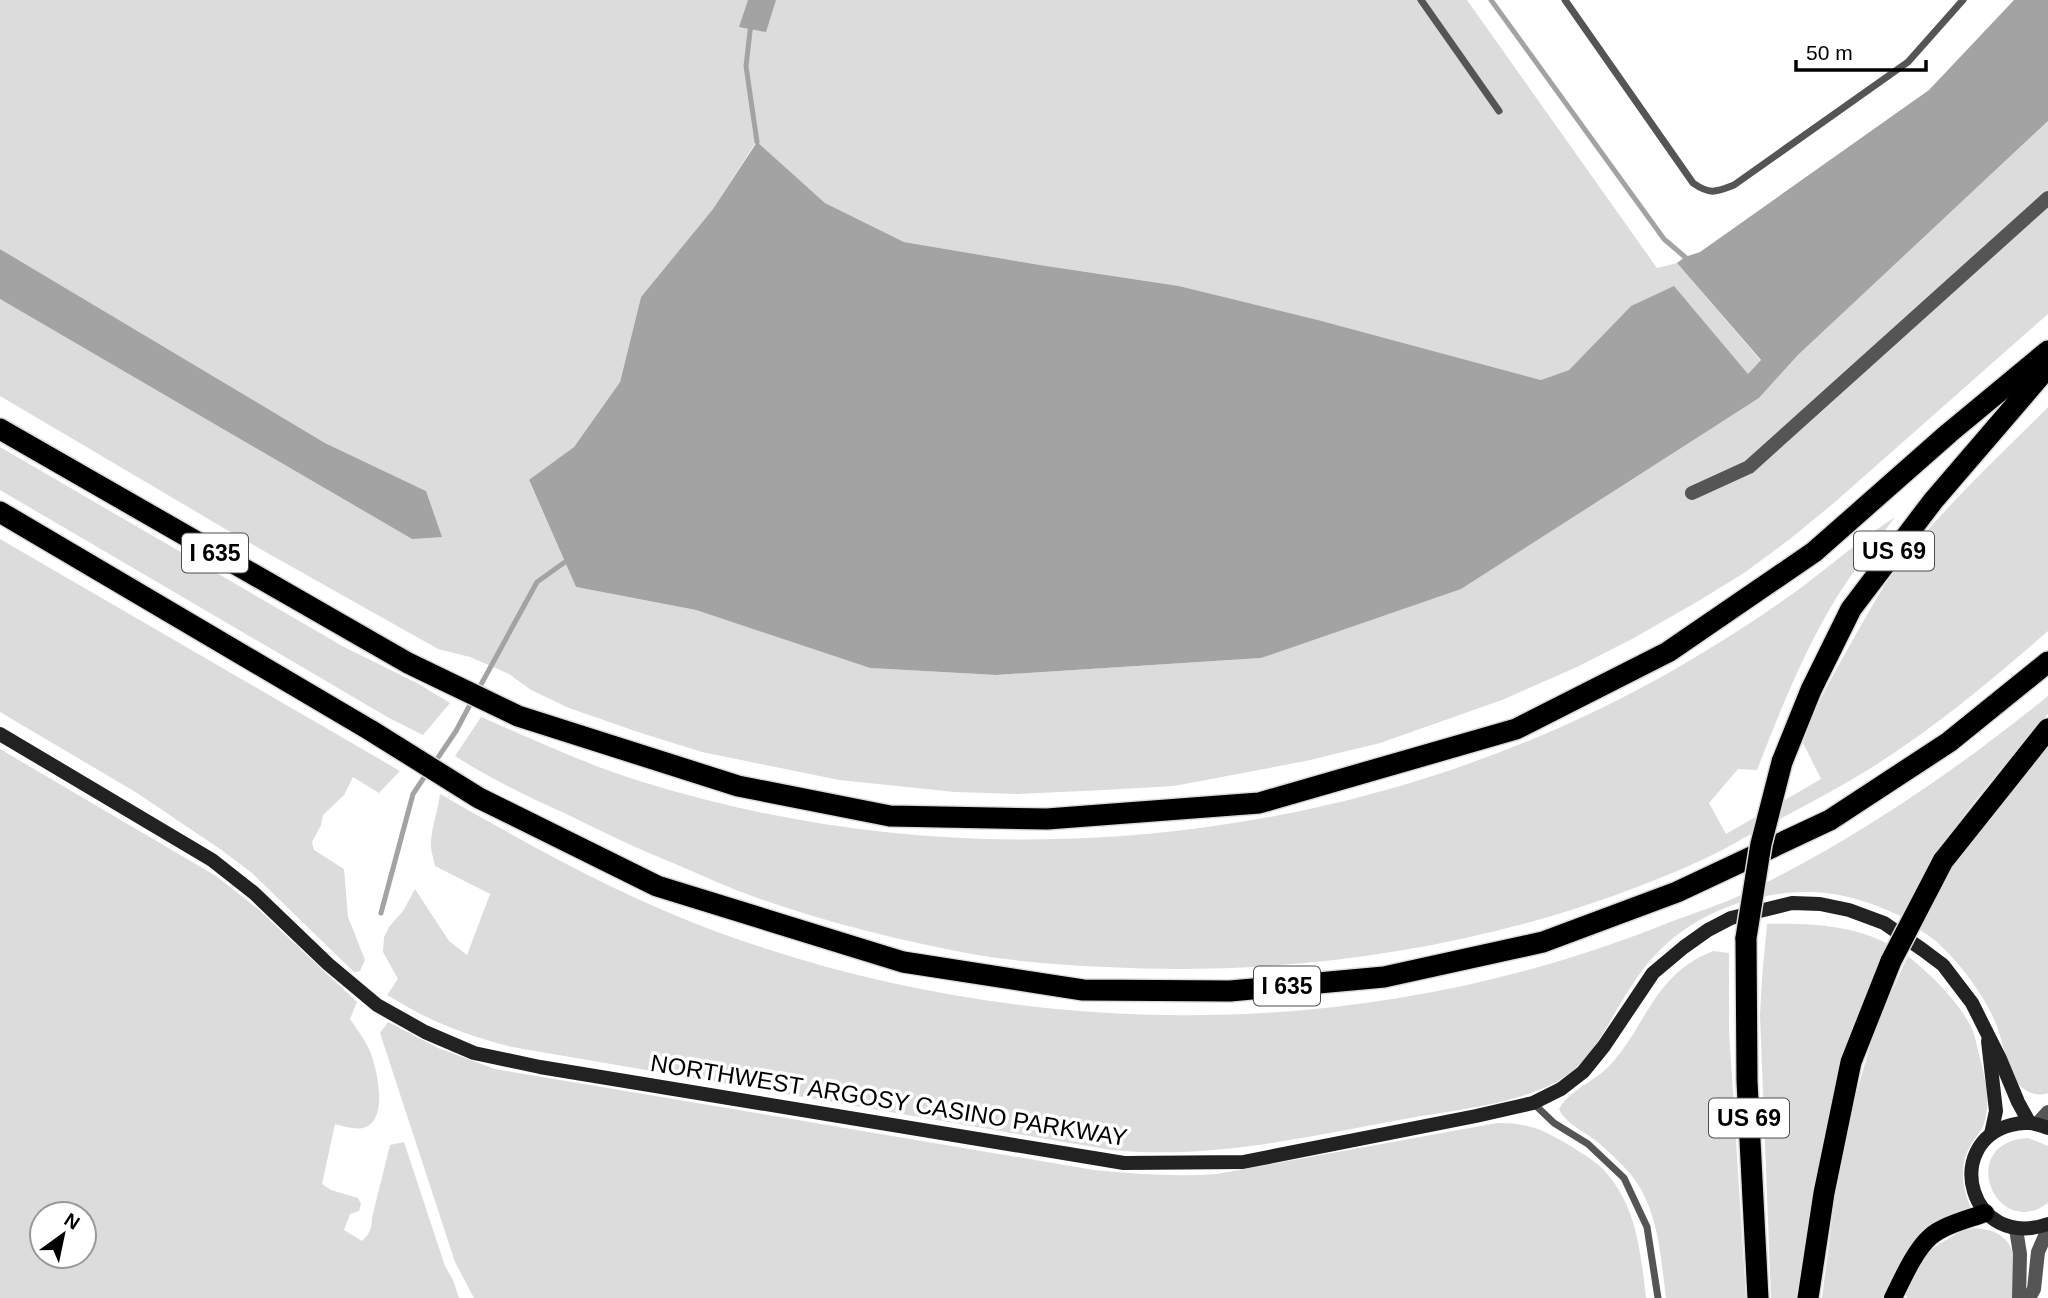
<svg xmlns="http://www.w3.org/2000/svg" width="2048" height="1298" font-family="Arial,sans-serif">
<rect width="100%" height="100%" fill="#fff"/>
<!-- green -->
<g fill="#dcdcdc" fill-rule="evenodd">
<polygon points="0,0 1467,0 1657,268 1677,263 1761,361 1748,374 1631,306 1569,370 1541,380 1318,320 1179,286 1040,265 904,242 825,203 756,142 713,209 641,297 620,382 574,447 529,481 576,587 696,610 870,668 996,675 1261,658 1723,421 1759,398 1798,355 2048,121 2048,314 1835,502 1790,539 1744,573 1700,600 1634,638 1577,667 1502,700 1380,743 1306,761 1174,786 1104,790 1017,794 955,792 839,780 702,752 638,732 569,708 531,690 509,674 470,657 438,649 239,537 0,396 0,299 412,539 426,491 325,443 0,249"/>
<path d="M2048,407V631C1992,680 1934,728 1871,768C1834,791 1795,811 1757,831C1739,840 1722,851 1704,859C1522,943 1305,978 1106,967C1063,965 1019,962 977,955C901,941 824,922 752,896C727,887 704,876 680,866C640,850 601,831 562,812C525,795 489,778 455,756L481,717C534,740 587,765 643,782C983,888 1368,846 1677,668C1718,644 1759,618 1798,590C1830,566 1861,539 1895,517C1875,544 1853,571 1835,600C1803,653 1780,711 1757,770L1738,769L1709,803L1726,834L1821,779L1803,743C1813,710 1829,682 1846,652C1861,626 1875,599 1892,574C1937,513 1995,461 2048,407Z"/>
<polygon points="0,447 344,647 417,683 450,703 423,735 389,718 0,490"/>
<polygon points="0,539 400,771 379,793 353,777 344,795 323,815 321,825 312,842 314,850 344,869 348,917 365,960 360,971 354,972 252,873 220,849 137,793 0,712"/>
<path d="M2048,696V714C2008,761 1966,807 1934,859C1923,878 1913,898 1903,917C1889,911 1874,904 1859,900C1792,879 1707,901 1658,952C1647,963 1637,977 1629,990C1608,1021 1594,1061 1558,1081C1514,1105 1459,1109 1410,1118C1310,1136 1213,1160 1111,1150L512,1047C462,1034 431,1022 387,995L398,979L383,952L384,937L389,927L403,911L415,889L449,941L467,955L490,894L435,866C434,861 432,854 431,848C430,831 438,812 440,794C531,846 622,897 720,933C1026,1044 1368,1045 1670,922C1694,913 1720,905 1743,894C1853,841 1953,773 2048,696Z"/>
<path d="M2048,744V1093C2038,1097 2027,1093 2019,1085C2005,1069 2004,1042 1996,1024C1985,997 1964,968 1943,948C1936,940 1926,934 1917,928L1953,865Z"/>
<path d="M0,749L216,876L258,909L357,1002L350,1019C356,1028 363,1037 368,1047C377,1065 390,1122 363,1128C354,1130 344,1126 335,1124L322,1184L331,1190L358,1198L361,1204L359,1211L350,1214L344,1230L362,1241C370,1234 372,1227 372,1217L390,1145L404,1142L445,1266L453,1280L459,1298H0ZM84,1214V1256H42V1214Z"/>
<path d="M1767,924C1809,923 1853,925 1890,945C1873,978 1856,1013 1846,1049C1822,1129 1809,1215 1799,1298H1771L1760,1015L1762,978Z"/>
<path d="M1713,951L1729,953V1030L1746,1298H1666C1661,1259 1659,1217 1637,1183C1627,1168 1613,1156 1600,1144C1587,1132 1567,1126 1559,1109C1571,1088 1597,1081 1612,1063C1649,1020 1655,974 1713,951Z"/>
<path d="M1908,956C1932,976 1963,1005 1974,1034C1977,1045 1979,1056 1982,1066C1986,1084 1990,1102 1985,1120C1983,1129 1977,1136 1972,1143C1958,1165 1962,1188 1972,1211L1950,1218L1887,1298H1822L1842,1143L1876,1026Z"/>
<path d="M388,1022L438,1048L495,1069L1094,1170C1135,1174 1176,1177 1217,1174L1497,1123C1529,1123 1542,1129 1569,1145C1583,1154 1598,1162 1608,1175C1637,1209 1641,1255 1646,1298H474L455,1262L380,1033Z"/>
<path d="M2028,1138L2048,1146V1203C1995,1242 1955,1142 2028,1138Z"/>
<path d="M1974,1228C2020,1231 2016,1261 2012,1298H1907L1905,1293L1925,1253L1959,1232Z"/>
</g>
<!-- water -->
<g fill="#a3a3a3">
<polygon points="748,0 776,0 766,32 739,27"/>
<polygon points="2014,0 2048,0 2048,121 1798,355 1759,398 1461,589 1261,658 996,675 870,668 696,610 576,587 529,480 574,447 620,382 641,297 713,209 757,142 825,203 904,242 1040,265 1179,286 1318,320 1541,380 1569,370 1631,306 1674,286 1748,374 1761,360 1677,263 1685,257 1700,252 1929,90"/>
<polygon points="0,249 325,443 426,491 442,537 412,539 0,299"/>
</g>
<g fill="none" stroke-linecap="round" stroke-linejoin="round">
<!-- stream -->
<g stroke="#a3a3a3" stroke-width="5">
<polyline points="1491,0 1664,239 1685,257"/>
<polyline points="751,23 746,66 757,142"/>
<polyline points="478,690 537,582 565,562"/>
<polyline points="433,765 456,731 473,699"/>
<polyline points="381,913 413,794 427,773"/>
</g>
<defs>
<path id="primary" d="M1893,1298C1902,1280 1915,1250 1930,1237C1943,1225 1969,1219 1985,1213"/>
<g id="highway">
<polyline points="0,429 408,663 518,716 738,786 890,816 1047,819 1259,803 1516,729 1668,652 1814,552 1949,433 2048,351"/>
<polyline points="0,512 370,730 479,798 657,886 903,962 1083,990 1230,991 1384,977 1543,942 1677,892 1830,820 1949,742 2048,662"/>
<polyline points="1782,762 1811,690 1851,609 1933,501 2048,367"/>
<polyline points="1943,861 2048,729"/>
<polyline points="1746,938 1747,1081 1758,1298"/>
<polyline points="1808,1298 1824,1193 1851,1062 1891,961"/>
</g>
</defs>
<!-- primary casing -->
<use href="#primary" stroke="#dbdbdb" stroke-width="20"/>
<!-- highway casing -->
<use href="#highway" stroke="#dbdbdb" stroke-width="24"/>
<!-- lane -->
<g stroke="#555" stroke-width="7">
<polyline points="1421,0 1499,111"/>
<path d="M1565,0L1693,183C1710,195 1716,192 1734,185L1908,62L1963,0"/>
<polyline points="1533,1103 1554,1123 1588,1144 1624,1178 1647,1227 1658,1298"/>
</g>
<!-- street -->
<g stroke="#555" stroke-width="14">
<polyline points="1692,493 1749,467 2048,198"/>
<polyline points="2037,1124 2048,1112"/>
<polyline points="2016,1229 2020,1254 2019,1298"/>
<polyline points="2029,1298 2034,1289 2038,1252 2048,1229"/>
</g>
<!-- secondary -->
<g stroke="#222" stroke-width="14">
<polyline points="0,734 212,860 254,893 328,964 377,1005 425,1032 474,1053 540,1067 1124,1163 1243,1162 1476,1116 1533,1103 1561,1089 1583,1072 1604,1046 1653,973 1684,947 1708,930 1731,918 1792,903 1820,904 1849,910 1884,923 1923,950 1943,965 1972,1003 2000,1059 2018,1102 2029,1122"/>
<polyline points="1988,1041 1996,1111 1991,1134"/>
<path d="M2048,1128C2035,1123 2025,1121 2011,1125C1942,1143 1969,1251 2048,1224"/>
</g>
<!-- primary -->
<use href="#primary" stroke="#000" stroke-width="18"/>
<!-- highway -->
<use href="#highway" stroke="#000" stroke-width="21"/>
<defs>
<g id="highway-bridge">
<polyline points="1746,938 1761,844 1782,762"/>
<polyline points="1891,961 1943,861"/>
</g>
</defs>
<!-- highway-bridge casing -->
<use href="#highway-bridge" stroke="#dbdbdb" stroke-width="24" stroke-linecap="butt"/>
<!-- highway-bridge -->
<use href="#highway-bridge" stroke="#000" stroke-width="21"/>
</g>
<g text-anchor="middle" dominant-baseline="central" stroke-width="7" stroke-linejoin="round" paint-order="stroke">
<!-- shield labels -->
<g fill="#fff" stroke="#4c4c4c" stroke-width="2">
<rect x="1854" y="531.5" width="80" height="39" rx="5"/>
<rect x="182" y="533.5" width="66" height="39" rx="5"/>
<rect x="1254" y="966.5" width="66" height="39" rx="5"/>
<rect x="1709" y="1098.5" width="80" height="39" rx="5"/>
</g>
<g font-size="23" font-weight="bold" fill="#000">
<text x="1894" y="551">US 69</text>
<text x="215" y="553">I 635</text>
<text x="1287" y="986">I 635</text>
<text x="1749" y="1118">US 69</text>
</g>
<!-- street labels -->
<g font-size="24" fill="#000" stroke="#fff">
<text transform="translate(889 1100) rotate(9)">NORTHWEST ARGOSY CASINO PARKWAY</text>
</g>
</g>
<!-- north arrow -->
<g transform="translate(63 1235) rotate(33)"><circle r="33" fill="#ffffff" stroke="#999999" stroke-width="2"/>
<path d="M0-5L12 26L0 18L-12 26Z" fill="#000000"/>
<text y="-10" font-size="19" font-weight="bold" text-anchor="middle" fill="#000000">N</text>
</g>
<!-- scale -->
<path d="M1796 60v10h130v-10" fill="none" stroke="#000000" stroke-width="3.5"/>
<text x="1806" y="60" font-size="21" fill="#000000" stroke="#ffffff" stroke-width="5" paint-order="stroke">50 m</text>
</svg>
